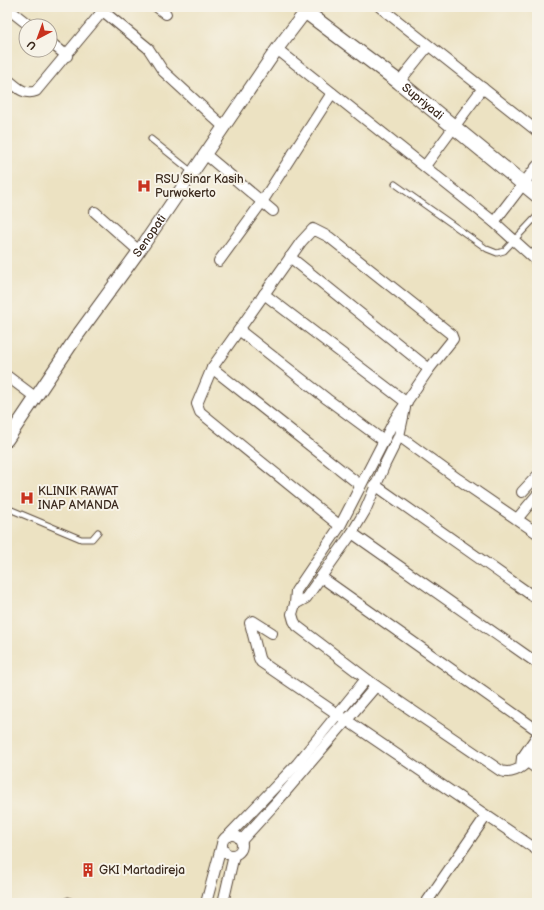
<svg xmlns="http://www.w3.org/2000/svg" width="544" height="910" font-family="'Balsamiq Sans',sans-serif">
<rect width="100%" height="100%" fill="#f7f3e8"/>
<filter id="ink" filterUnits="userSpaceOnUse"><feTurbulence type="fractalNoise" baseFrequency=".025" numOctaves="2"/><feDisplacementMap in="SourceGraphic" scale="8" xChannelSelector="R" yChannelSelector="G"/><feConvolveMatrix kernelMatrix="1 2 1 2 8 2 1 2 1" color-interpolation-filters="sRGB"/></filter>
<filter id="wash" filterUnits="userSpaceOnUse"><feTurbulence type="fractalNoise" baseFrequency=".012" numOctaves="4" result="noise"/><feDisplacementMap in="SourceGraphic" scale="16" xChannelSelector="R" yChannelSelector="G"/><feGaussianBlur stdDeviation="0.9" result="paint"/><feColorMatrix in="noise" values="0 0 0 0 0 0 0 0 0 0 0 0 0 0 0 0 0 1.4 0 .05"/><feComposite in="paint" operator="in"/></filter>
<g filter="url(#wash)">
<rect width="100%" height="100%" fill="#ece2c2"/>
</g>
<g filter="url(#ink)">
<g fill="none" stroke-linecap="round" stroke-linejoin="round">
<defs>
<g id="service">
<polyline points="151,139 192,172"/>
<polyline points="395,184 487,249 497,253 504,251 537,216"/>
<polyline points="7,508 81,539 92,539 98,532"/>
<polyline points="63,903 68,900 74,903"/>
</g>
<g id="minor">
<polyline points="98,7 148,48 163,71 224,127"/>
<polyline points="157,7 166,14"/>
<polyline points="380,7 537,131"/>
<polyline points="7,8 30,26"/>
<polyline points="50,42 67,56"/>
<polyline points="277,49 494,222 537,261"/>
<path d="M7,79C16,86 24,96 36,91L106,7"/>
<polyline points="399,82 428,46"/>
<polyline points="205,154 273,211"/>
<polyline points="425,166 483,88"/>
<polyline points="95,212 139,251"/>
<polyline points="494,222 537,166"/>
<polyline points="290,257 429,369"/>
<polyline points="219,261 262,202 332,93"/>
<polyline points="264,294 407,403"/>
<polyline points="239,330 327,399 384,441"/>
<polyline points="212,368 360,485"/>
<polyline points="7,376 35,397"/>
<polyline points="399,436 458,479 537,533"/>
<polyline points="375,485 537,599"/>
<polyline points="522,492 537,476"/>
<polyline points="517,519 537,495"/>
<path d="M340,526L200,412L197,404L212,368L301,242L313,229L329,237L451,334L453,339L429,369L395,419L340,526L296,591L295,604L292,614L294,621L297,626L376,686L501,771C517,776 529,761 537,750"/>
<polyline points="352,533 537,663"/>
<polyline points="321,577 537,730"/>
<polyline points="295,604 306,598 352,533 365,511 385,464 399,436 405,408"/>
<polyline points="272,633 253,621 250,623 259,658 261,662 537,850"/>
<polyline points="522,758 537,769"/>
<polyline points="521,766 522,758 537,736"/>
<circle cx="232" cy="845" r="10"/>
<polyline points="228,836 297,764 366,679"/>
<polyline points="241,841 274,805 376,686"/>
<polyline points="206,903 222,844"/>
<polyline points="223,903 234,855"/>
<polyline points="426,903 486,816"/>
</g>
<g id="tertiary">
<path id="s1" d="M7,440L77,336L139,251L277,49L309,7"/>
</g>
<g id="secondary">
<path id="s2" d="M306,12L399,82L537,195"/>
</g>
</defs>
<!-- service casing -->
<use href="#service" stroke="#564637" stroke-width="7"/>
<!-- minor casing -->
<use href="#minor" stroke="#564637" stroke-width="12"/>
<!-- tertiary casing -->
<use href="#tertiary" stroke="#564637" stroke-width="14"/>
<!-- secondary casing -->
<use href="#secondary" stroke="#564637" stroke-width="16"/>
<!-- service -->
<use href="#service" stroke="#fff" stroke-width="5"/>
<!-- minor -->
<use href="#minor" stroke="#fff" stroke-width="10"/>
<!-- tertiary -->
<use href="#tertiary" stroke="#fff" stroke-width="12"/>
<!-- secondary -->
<use href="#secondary" stroke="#fff" stroke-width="14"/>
</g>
</g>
<!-- icons -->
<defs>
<symbol id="hospital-bare" viewBox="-9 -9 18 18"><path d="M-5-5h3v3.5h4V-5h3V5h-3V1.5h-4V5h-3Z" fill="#c8321e" stroke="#f7f3e8" stroke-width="2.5" paint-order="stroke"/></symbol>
<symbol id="building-bare" viewBox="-9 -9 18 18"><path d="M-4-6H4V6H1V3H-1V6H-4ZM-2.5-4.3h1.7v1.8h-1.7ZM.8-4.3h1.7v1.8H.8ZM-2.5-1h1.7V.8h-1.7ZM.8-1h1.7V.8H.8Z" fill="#c8321e" stroke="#f7f3e8" stroke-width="2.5" paint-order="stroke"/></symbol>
</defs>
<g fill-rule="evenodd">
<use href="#hospital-bare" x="134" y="176" width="20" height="20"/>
<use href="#hospital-bare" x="17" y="488" width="20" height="20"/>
<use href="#building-bare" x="78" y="860" width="20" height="20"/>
</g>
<g text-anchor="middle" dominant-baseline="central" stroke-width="4" stroke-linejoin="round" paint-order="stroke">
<!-- street labels -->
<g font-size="12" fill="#3b2a1e" stroke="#f7f3e8">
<text stroke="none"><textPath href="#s2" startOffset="147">Supriyadi</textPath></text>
<text stroke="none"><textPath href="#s1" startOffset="249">Senopati</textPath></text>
</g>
<!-- poi labels -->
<g font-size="12" fill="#3b2a1e" stroke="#f7f3e8" text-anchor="start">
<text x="155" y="179">RSU Sinar Kasih<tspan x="155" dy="14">Purwokerto</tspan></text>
<text x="38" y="491">KLINIK RAWAT<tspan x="38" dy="14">INAP AMANDA</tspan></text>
<text x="99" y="870">GKI Martadireja</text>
</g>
</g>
<!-- margin -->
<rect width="544" height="910" fill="none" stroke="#f7f3e8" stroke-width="24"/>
<!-- north arrow -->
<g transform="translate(38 38) rotate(221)"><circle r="19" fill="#f7f3e8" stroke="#aca397"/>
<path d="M0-3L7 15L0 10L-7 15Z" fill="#c8321e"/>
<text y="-6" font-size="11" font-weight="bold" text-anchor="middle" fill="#3b2a1e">U</text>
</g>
</svg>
